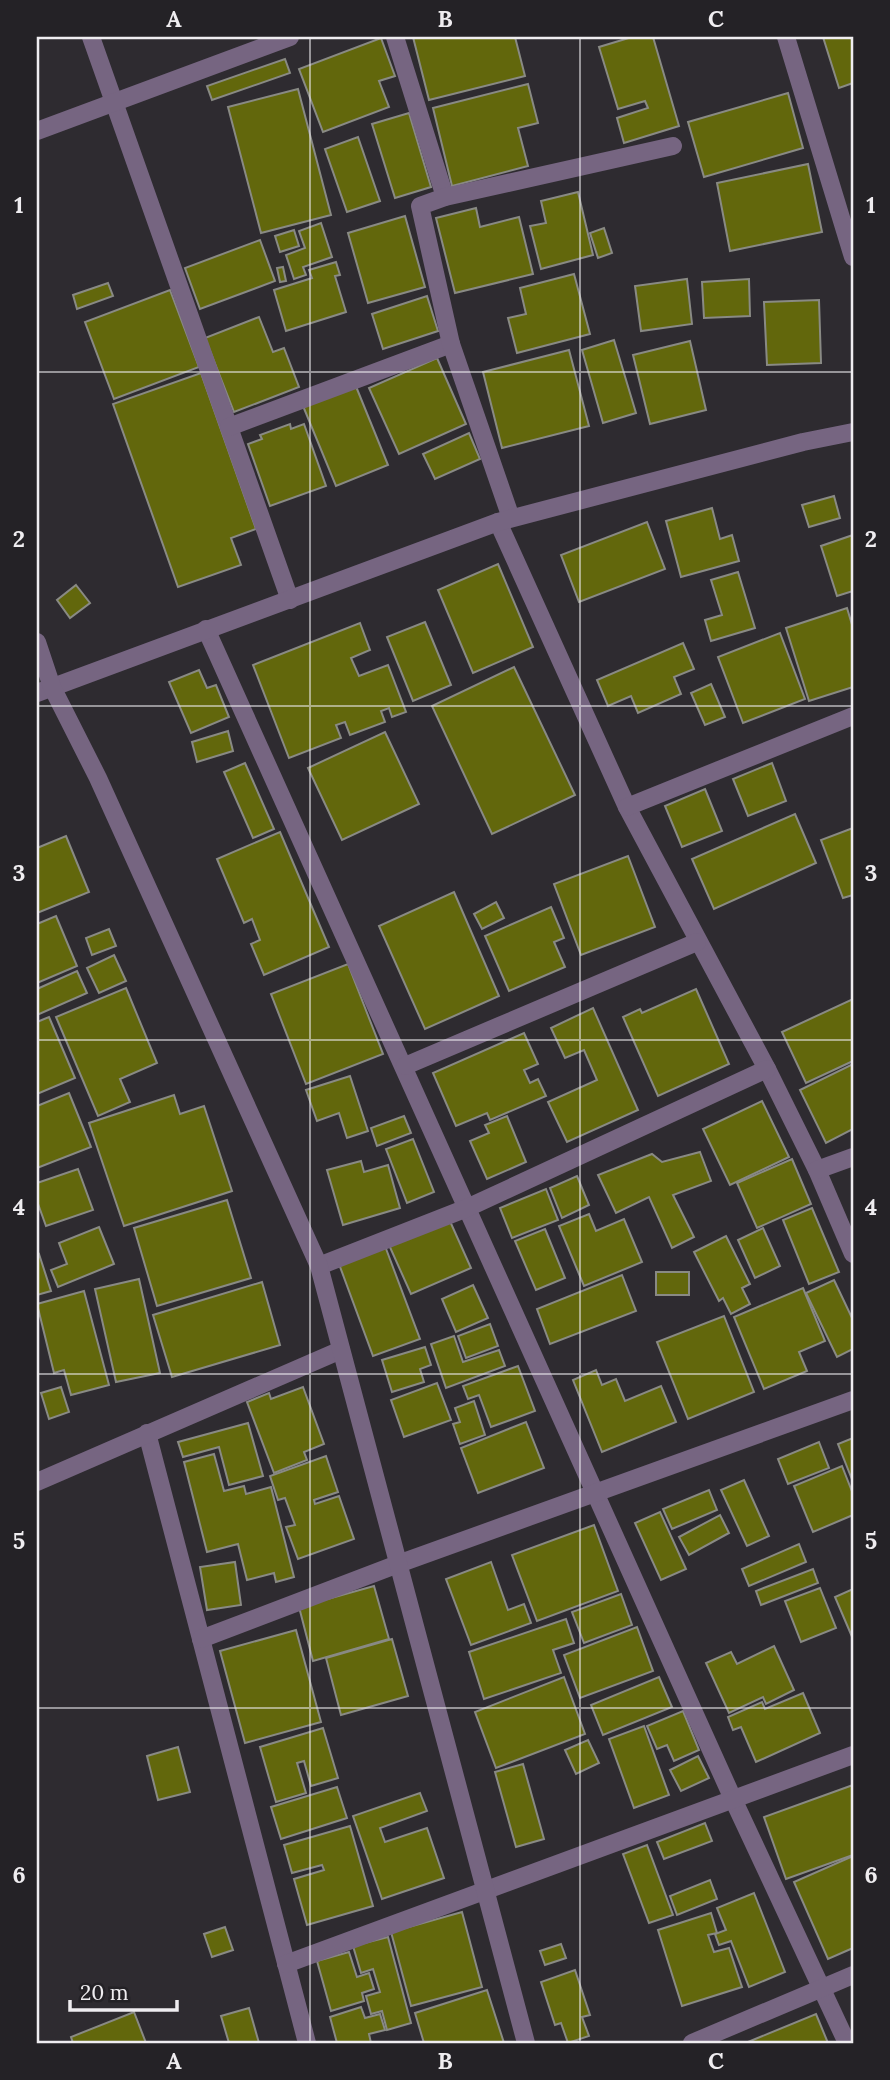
<svg xmlns="http://www.w3.org/2000/svg" width="890" height="2080" font-family="Lora,serif">
<rect width="100%" height="100%" fill="#2e2b30"/>
<!-- building -->
<g fill="#62670c" stroke="#898a84" stroke-width="2">
<polygon points="413,37 515,37 525,76 429,100"/>
<polygon points="632,37 653,37 679,126 624,143 617,118 648,108 645,101 618,109 599,47"/>
<polygon points="823,37 853,37 853,83 839,88"/>
<polygon points="381,38 395,76 379,81 389,107 323,132 299,69"/>
<polygon points="285,59 290,73 212,100 207,86"/>
<polygon points="528,84 538,123 518,128 528,166 452,186 433,108"/>
<polygon points="298,89 331,215 261,233 228,107"/>
<polygon points="788,93 803,148 704,177 688,122"/>
<polygon points="409,113 431,187 395,198 372,124"/>
<polygon points="358,137 380,201 347,212 325,149"/>
<polygon points="808,164 822,232 730,251 717,183"/>
<polygon points="578,192 593,255 541,269 530,226 546,223 541,201"/>
<polygon points="476,208 480,227 519,217 533,274 455,293 436,218"/>
<polygon points="405,216 425,287 368,303 348,233"/>
<polygon points="321,223 332,257 303,267 306,275 294,279 286,255 305,248 299,231"/>
<polygon points="604,228 612,253 598,258 590,233"/>
<polygon points="294,230 299,246 280,252 275,236"/>
<polygon points="260,240 275,281 200,309 185,268"/>
<polygon points="336,262 340,275 335,276 346,312 286,331 274,290 312,278 309,270"/>
<polygon points="283,267 286,281 280,282 277,268"/>
<polygon points="574,274 590,334 517,353 508,318 526,314 520,288"/>
<polygon points="687,279 692,324 641,331 635,286"/>
<polygon points="749,279 750,316 704,318 702,282"/>
<polygon points="108,283 113,296 77,309 73,295"/>
<polygon points="170,290 199,367 114,399 85,322"/>
<polygon points="427,296 438,331 383,349 372,314"/>
<polygon points="819,300 821,363 767,365 764,302"/>
<polygon points="259,317 273,352 284,348 299,387 234,412 205,338"/>
<polygon points="614,340 636,413 603,423 582,350"/>
<polygon points="690,341 706,410 650,424 633,355"/>
<polygon points="569,350 589,426 502,448 483,372"/>
<polygon points="437,358 466,424 399,454 369,388"/>
<polygon points="201,373 256,529 231,538 241,565 178,587 113,404"/>
<polygon points="355,384 388,465 336,486 303,406"/>
<polygon points="290,424 291,429 304,424 326,486 270,506 248,444 262,439 260,435"/>
<polygon points="469,433 480,459 435,479 423,454"/>
<polygon points="834,496 840,518 809,527 802,505"/>
<polygon points="712,508 720,539 732,535 739,561 681,577 666,521"/>
<polygon points="647,522 665,569 579,602 561,555"/>
<polygon points="853,535 853,591 837,596 821,546"/>
<polygon points="498,564 533,647 473,673 438,590"/>
<polygon points="738,572 755,628 711,641 705,620 722,615 711,580"/>
<polygon points="76,585 90,603 70,618 57,600"/>
<polygon points="847,608 853,628 853,687 809,701 786,628"/>
<polygon points="425,622 451,685 413,701 387,637"/>
<polygon points="360,623 370,650 351,658 359,676 388,665 406,712 392,717 389,708 381,711 385,722 350,735 345,722 336,725 341,738 289,758 253,665"/>
<polygon points="780,633 805,699 743,723 718,657"/>
<polygon points="683,643 694,669 674,677 681,694 638,713 631,696 608,706 597,680"/>
<polygon points="514,667 575,795 492,834 432,706"/>
<polygon points="199,670 207,688 216,685 229,717 191,733 169,682"/>
<polygon points="711,684 725,717 705,725 691,693"/>
<polygon points="228,731 233,751 197,762 192,742"/>
<polygon points="385,732 419,804 342,840 308,768"/>
<polygon points="245,763 274,829 253,838 224,772"/>
<polygon points="772,763 786,801 748,816 733,779"/>
<polygon points="705,789 722,831 682,847 665,806"/>
<polygon points="795,814 816,863 714,909 692,859"/>
<polygon points="853,828 853,895 843,898 821,840"/>
<polygon points="280,832 329,947 264,975 251,944 260,940 252,919 244,923 217,859"/>
<polygon points="66,836 89,892 37,913 37,848"/>
<polygon points="628,856 655,927 581,955 554,884"/>
<polygon points="454,892 499,996 425,1029 379,926"/>
<polygon points="496,902 504,918 482,929 474,914"/>
<polygon points="551,907 564,938 554,942 565,967 509,991 485,936"/>
<polygon points="56,916 77,966 37,983 37,924"/>
<polygon points="109,929 116,946 92,955 86,938"/>
<polygon points="114,955 126,981 99,993 87,968"/>
<polygon points="348,964 383,1054 306,1084 271,994"/>
<polygon points="77,971 87,993 37,1015 37,989"/>
<polygon points="126,988 157,1063 120,1079 130,1102 98,1116 56,1017"/>
<polygon points="696,989 729,1064 658,1096 623,1017 640,1009 642,1013"/>
<polygon points="853,999 853,1061 806,1083 782,1032"/>
<polygon points="593,1008 638,1110 567,1142 548,1102 597,1080 584,1050 565,1058 551,1028"/>
<polygon points="49,1017 75,1078 37,1094 37,1022"/>
<polygon points="524,1033 538,1064 524,1070 530,1083 538,1079 546,1096 490,1120 487,1113 456,1126 433,1073"/>
<polygon points="853,1064 853,1129 826,1143 800,1090"/>
<polygon points="350,1076 368,1131 347,1138 339,1113 317,1121 306,1090"/>
<polygon points="69,1093 91,1147 37,1168 37,1106"/>
<polygon points="174,1095 180,1114 204,1106 232,1191 124,1226 89,1123"/>
<polygon points="762,1101 789,1157 730,1185 703,1129"/>
<polygon points="404,1116 411,1133 377,1146 371,1128"/>
<polygon points="507,1116 526,1162 487,1179 470,1141 489,1133 485,1125"/>
<polygon points="413,1139 434,1192 407,1203 386,1149"/>
<polygon points="700,1152 711,1181 673,1195 694,1237 672,1248 649,1197 616,1213 598,1175 652,1154 662,1162"/>
<polygon points="792,1159 811,1204 757,1228 737,1183"/>
<polygon points="361,1161 364,1172 388,1165 400,1208 343,1225 327,1170"/>
<polygon points="78,1169 93,1210 46,1226 37,1201 37,1183"/>
<polygon points="577,1176 589,1205 562,1218 550,1188"/>
<polygon points="546,1189 558,1220 512,1238 500,1208"/>
<polygon points="227,1200 251,1278 157,1306 134,1228"/>
<polygon points="812,1208 839,1272 809,1284 783,1220"/>
<polygon points="589,1214 596,1231 624,1219 642,1262 584,1286 559,1226"/>
<polygon points="449,1219 471,1268 411,1294 389,1245"/>
<polygon points="99,1227 114,1264 58,1287 51,1270 67,1264 59,1243"/>
<polygon points="763,1228 780,1266 755,1278 738,1240"/>
<polygon points="545,1229 565,1278 536,1290 515,1241"/>
<polygon points="726,1236 750,1284 742,1288 750,1304 731,1314 723,1298 719,1301 694,1252"/>
<polygon points="385,1246 420,1339 373,1356 339,1264"/>
<polygon points="39,1254 51,1291 37,1295 37,1255"/>
<rect x="656" y="1272" width="33" height="23"/>
<polygon points="622,1275 636,1311 550,1344 537,1309"/>
<polygon points="139,1279 160,1373 116,1382 95,1289"/>
<polygon points="834,1280 853,1320 853,1349 837,1357 806,1293"/>
<polygon points="262,1282 280,1345 172,1377 153,1315"/>
<polygon points="473,1285 488,1318 456,1332 442,1299"/>
<polygon points="803,1288 825,1341 799,1352 807,1371 764,1389 734,1317"/>
<polygon points="84,1291 109,1385 71,1395 64,1370 54,1373 37,1304"/>
<polygon points="724,1316 754,1392 688,1419 657,1342"/>
<polygon points="490,1324 498,1346 466,1358 458,1336"/>
<polygon points="454,1336 463,1362 499,1350 505,1366 446,1388 431,1344"/>
<polygon points="425,1347 431,1365 420,1369 424,1382 392,1392 382,1360"/>
<polygon points="518,1366 535,1411 491,1427 479,1395 468,1399 463,1386"/>
<polygon points="596,1370 602,1385 616,1379 625,1401 661,1386 676,1422 602,1452 573,1380"/>
<polygon points="437,1383 451,1420 404,1437 391,1400"/>
<polygon points="61,1387 69,1412 49,1419 41,1393"/>
<polygon points="303,1387 324,1444 304,1452 307,1460 274,1473 247,1402 269,1393 271,1399"/>
<polygon points="474,1401 485,1435 460,1444 453,1424 460,1422 455,1408"/>
<polygon points="526,1422 544,1468 478,1493 461,1448"/>
<polygon points="248,1423 263,1476 229,1485 219,1447 183,1457 178,1442"/>
<polygon points="853,1438 853,1482 838,1444"/>
<polygon points="819,1442 829,1468 788,1484 778,1459"/>
<polygon points="214,1454 224,1491 244,1486 246,1494 271,1487 294,1577 276,1582 274,1573 247,1580 238,1544 207,1552 184,1462"/>
<polygon points="326,1456 338,1492 314,1500 315,1504 339,1496 354,1539 298,1559 286,1527 295,1525 285,1498 278,1500 270,1476"/>
<polygon points="842,1466 853,1494 853,1515 813,1532 794,1486"/>
<polygon points="744,1480 769,1536 747,1546 721,1490"/>
<polygon points="709,1490 717,1510 672,1529 663,1509"/>
<polygon points="660,1512 686,1569 661,1580 635,1523"/>
<polygon points="720,1515 729,1533 689,1555 679,1537"/>
<polygon points="594,1525 618,1591 537,1621 512,1555"/>
<polygon points="799,1544 806,1562 749,1586 742,1569"/>
<polygon points="235,1562 241,1605 207,1610 200,1567"/>
<polygon points="491,1562 508,1610 524,1604 531,1623 471,1645 446,1579"/>
<polygon points="813,1569 818,1583 761,1605 756,1591"/>
<polygon points="374,1586 389,1639 313,1661 299,1607"/>
<polygon points="820,1588 836,1628 801,1642 785,1601"/>
<polygon points="853,1589 853,1639 835,1597"/>
<polygon points="621,1594 632,1625 584,1643 572,1612"/>
<polygon points="566,1619 574,1643 553,1650 561,1673 484,1699 469,1652"/>
<polygon points="637,1627 653,1671 580,1698 564,1655"/>
<polygon points="296,1630 321,1722 245,1743 220,1651"/>
<polygon points="392,1639 408,1696 341,1715 326,1658"/>
<polygon points="774,1646 794,1690 766,1704 763,1697 729,1713 706,1663 731,1652 737,1664"/>
<polygon points="564,1677 585,1734 496,1768 475,1712"/>
<polygon points="659,1677 672,1707 603,1735 591,1705"/>
<polygon points="803,1693 820,1733 756,1762 741,1727 733,1730 728,1717 762,1702 765,1709"/>
<polygon points="683,1711 699,1750 674,1761 667,1745 657,1749 647,1726"/>
<polygon points="644,1726 669,1795 634,1808 609,1739"/>
<polygon points="323,1728 338,1778 311,1786 304,1761 297,1763 306,1793 276,1802 260,1747"/>
<polygon points="588,1740 599,1763 576,1774 565,1750"/>
<polygon points="178,1747 190,1792 158,1800 147,1756"/>
<polygon points="698,1756 709,1778 681,1791 670,1770"/>
<polygon points="523,1764 544,1839 516,1847 495,1772"/>
<polygon points="853,1785 853,1855 786,1879 764,1817"/>
<polygon points="337,1787 347,1818 281,1839 271,1807"/>
<polygon points="420,1793 427,1811 380,1828 385,1842 427,1828 444,1878 382,1899 353,1816"/>
<polygon points="705,1823 712,1841 664,1859 657,1842"/>
<polygon points="350,1826 373,1906 307,1925 294,1879 324,1870 322,1865 292,1873 284,1845"/>
<polygon points="647,1845 673,1915 649,1923 623,1854"/>
<polygon points="853,1856 853,1948 828,1959 794,1882"/>
<polygon points="710,1880 717,1899 677,1915 670,1896"/>
<polygon points="754,1893 785,1972 749,1987 731,1941 719,1945 715,1934 726,1930 717,1908"/>
<polygon points="462,1912 482,1987 411,2006 391,1932"/>
<polygon points="711,1913 717,1933 708,1935 714,1952 729,1948 742,1987 682,2006 658,1930"/>
<polygon points="225,1927 233,1950 212,1957 204,1934"/>
<polygon points="388,1937 411,2023 387,2030 382,2011 371,2014 366,1996 380,1992 373,1969 361,1973 353,1946"/>
<polygon points="561,1944 566,1958 545,1965 540,1951"/>
<polygon points="349,1952 357,1977 369,1973 374,1989 362,1993 364,2001 331,2011 317,1961"/>
<polygon points="575,1970 590,2015 582,2017 589,2036 568,2043 561,2023 555,2025 541,1982"/>
<polygon points="487,1990 504,2043 424,2043 415,2013"/>
<polygon points="361,2007 365,2018 380,2014 385,2030 369,2034 371,2043 337,2043 330,2017"/>
<polygon points="249,2008 259,2043 229,2043 221,2016"/>
<polygon points="134,2012 146,2043 73,2043 71,2037"/>
<polygon points="816,2014 828,2043 748,2043 748,2042"/>
</g>
<g fill="none" stroke-linecap="round" stroke-linejoin="round">
<!-- minor -->
<g stroke="#766581" stroke-width="18">
<polyline points="91,37 290,600"/>
<polyline points="395,37 445,197"/>
<polyline points="786,37 853,257"/>
<polyline points="37,131 290,37"/>
<polyline points="229,427 451,344"/>
<polyline points="511,518 451,344 420,206 445,197 673,146"/>
<polyline points="498,522 627,807 767,1069 817,1170 853,1254"/>
<polyline points="206,629 733,1799 847,2043"/>
<polyline points="37,693 498,522 803,442 853,432"/>
<polyline points="627,807 853,716"/>
<polyline points="405,1066 697,942"/>
<polyline points="817,1170 853,1157"/>
<polyline points="319,1266 467,1208 767,1069"/>
<polyline points="147,1433 307,2043"/>
<polyline points="37,1482 341,1350"/>
<polyline points="201,1639 398,1564 853,1400"/>
<polyline points="286,1964 853,1755"/>
</g>
<!-- tertiary -->
<g stroke="#766581" stroke-width="18">
<polyline points="37,642 52,687 98,778 319,1266 526,2043"/>
<polyline points="692,2043 853,1975"/>
</g>
</g>
<!-- grid -->
<path fill="none" stroke="#efedf0" stroke-width="2" stroke-opacity="0.55" d="M310,37V2043M580,37V2043M37,372H853M37,706H853M37,1040H853M37,1374H853M37,1708H853"/>
<!-- border -->
<rect width="890" height="2080" fill="none" stroke="#242226" stroke-width="77"/>
<!-- scale -->
<path d="M70 2000v10h107v-10" fill="none" stroke="#efedf0" stroke-width="3.5"/>
<text x="80" y="2000" font-size="21" fill="#efedf0" stroke="#242226" stroke-width="5" paint-order="stroke">20 m</text>
<rect x="38" y="38" width="814" height="2004" fill="none" stroke="#efedf0" stroke-width="2.5"/>
<g font-size="23" text-anchor="middle" font-weight="bold" fill="#efedf0">
<text x="174" y="27">A</text>
<text x="445" y="27">B</text>
<text x="716" y="27">C</text>
<text x="19" y="213">1</text>
<text x="871" y="213">1</text>
<text x="19" y="547">2</text>
<text x="871" y="547">2</text>
<text x="19" y="881">3</text>
<text x="871" y="881">3</text>
<text x="19" y="1215">4</text>
<text x="871" y="1215">4</text>
<text x="19" y="1549">5</text>
<text x="871" y="1549">5</text>
<text x="19" y="1883">6</text>
<text x="871" y="1883">6</text>
<text x="174" y="2069">A</text>
<text x="445" y="2069">B</text>
<text x="716" y="2069">C</text>
</g>
</svg>
